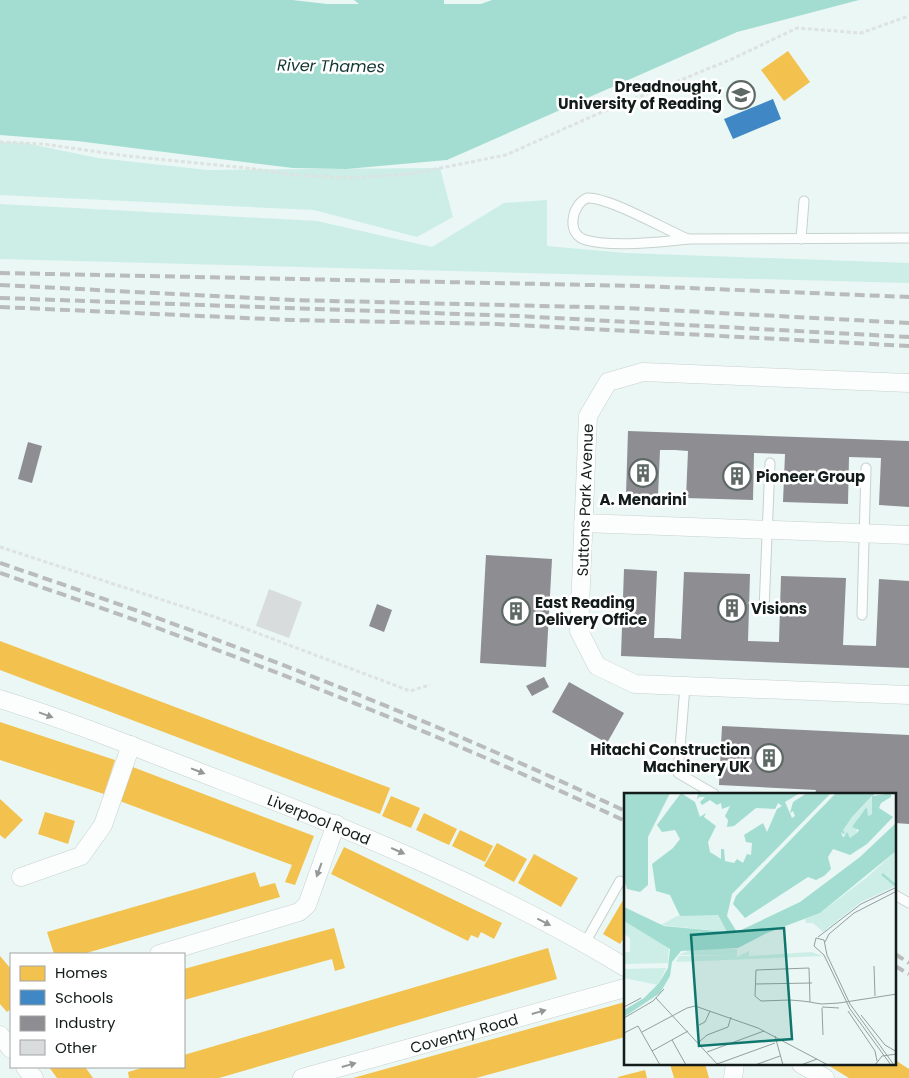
<svg xmlns="http://www.w3.org/2000/svg" width="909" height="1078" font-family="Poppins,sans-serif">
<rect width="100%" height="100%" fill="#eaf7f4"/>
<!-- green -->
<g fill="#cceee6">
<polygon points="3,142 25,143 98,158 207,170 440,168 453,217 417,237 314,210 0,195 0,143"/>
<polygon points="547,200 547,246 625,253 909,263 909,283 0,259 0,204 317,221 432,247 504,203"/>
</g>
<!-- water -->
<polygon fill="#a3ddd1" points="0,0 292,0 327,4 359,4 354,0 444,0 444,4 481,4 492,0 859,0 737,32 447,160 346,169 293,168 77,141 0,135"/>
<!-- homes -->
<g fill="#f2c14e">
<polygon points="788,51 810,82 784,101 761,70"/>
<polygon points="0,641 390,788 380,814 0,670"/>
<polygon points="0,722 115,760 104,794 0,760"/>
<polygon points="130,766 314,836 295,885 285,882 292,865 117,800"/>
<polygon points="391,796 420,808 411,828 382,816"/>
<polygon points="0,799 23,820 5,839 0,835"/>
<polygon points="45,812 75,821 68,844 38,834"/>
<polygon points="424,813 457,829 449,845 416,830"/>
<polygon points="460,830 493,846 485,862 452,846"/>
<polygon points="497,843 527,859 514,882 484,866"/>
<polygon points="344,847 502,923 494,939 481,932 478,938 471,935 468,941 331,874"/>
<polygon points="534,854 578,878 561,907 518,883"/>
<polygon points="255,872 260,887 275,883 280,897 83,954 54,954 47,932"/>
<polygon points="625,897 625,936 620,944 603,934"/>
<polygon points="334,928 345,968 335,971 332,959 184,1000 184,969"/>
<polygon points="548,948 557,979 219,1078 129,1078 128,1072 145,1067 184,1067 184,1055"/>
<polygon points="0,956 11,969 11,1009 7,1012 0,1004"/>
<polygon points="625,1002 625,1037 607,1042 476,1078 353,1078"/>
<polygon points="895,1060 909,1069 909,1078 849,1078 826,1064 895,1064"/>
<polygon points="670,1064 705,1064 709,1078 674,1078"/>
<polygon points="49,1067 85,1067 93,1078 57,1078"/>
<polygon points="645,1070 647,1078 618,1078 618,1077"/>
</g>
<!-- schools -->
<polygon fill="#3f88c5" points="773,99 781,119 733,139 724,119"/>
<!-- industry -->
<g fill="#8d8d92">
<polygon points="628,431 909,441 909,507 879,505 881,458 849,457 848,504 783,502 785,454 754,453 753,500 686,498 688,451 675,450 660,450 658,496 626,495"/>
<polygon points="28,442 42,446 32,483 18,479"/>
<polygon points="486,555 552,559 546,667 480,663"/>
<polygon points="624,569 657,571 654,638 667,638 681,639 684,572 750,574 748,641 779,642 781,576 846,578 843,645 876,646 879,579 909,581 909,668 621,656"/>
<polygon points="377,604 392,610 384,632 369,626"/>
<polygon points="544,677 549,687 532,696 526,686"/>
<polygon points="569,682 624,713 607,743 552,712"/>
<polygon points="722,726 909,735 909,824 895,823 895,794 815,794 816,790 719,785"/>
</g>
<!-- building -->
<polygon fill="#d8dcdd" points="269,589 302,602 289,638 256,626"/>
<g fill="none" stroke-linecap="round" stroke-linejoin="round">
<defs>
<g id="lane">
<path d="M587,198C609,197 664,229 688,239C663,242 610,247 586,240C566,235 571,205 587,198Z"/>
<polyline points="688,239 909,238"/>
<polyline points="801,239 804,201"/>
<polyline points="764,610 770,463"/>
<polyline points="862,615 866,468"/>
<polyline points="685,686 678,773 714,794"/>
<polyline points="895,895 909,903"/>
<polyline points="585,943 620,881"/>
</g>
<g id="street">
<polyline points="909,383 643,372 608,382 588,416 579,631 597,666 635,684 909,695"/>
<polyline points="583,523 909,535"/>
<path id="s1" d="M0,699C74,722 147,752 220,780C360,833 497,890 625,967"/>
<polyline points="21,877 81,856 103,825 131,745"/>
<polyline points="159,954 299,912 307,905 336,824"/>
<polyline points="0,1035 11,1049"/>
<polyline points="801,1064 825,1078"/>
<polyline points="25,1067 34,1078"/>
<path id="s2" d="M302,1078L625,988"/>
<polyline points="733,1078 735,1064"/>
</g>
</defs>
<!-- lane casing -->
<use href="#lane" stroke="#c7d1ce" stroke-width="11"/>
<!-- street casing -->
<use href="#street" stroke="#c7d1ce" stroke-width="19"/>
<!-- path -->
<g stroke="#dee2e1" stroke-width="3" stroke-dasharray="4 2.5" stroke-linecap="butt">
<polyline points="0,142 43,144 127,156 247,168 295,175 349,178 410,174 506,155 595,115 732,59 797,28 861,33 909,16"/>
<polyline points="0,547 215,617 410,691 430,685"/>
</g>
<!-- lane -->
<use href="#lane" stroke="#fcfefd" stroke-width="9"/>
<!-- street -->
<use href="#street" stroke="#fcfefd" stroke-width="18"/>
<!-- rail -->
<g stroke="#b9bcbb" stroke-width="4" stroke-dasharray="10 5" stroke-linecap="butt">
<polyline points="0,273 640,286 909,297"/>
<polyline points="0,285 292,300 627,308 909,323"/>
<polyline points="0,298 518,316 909,337"/>
<polyline points="0,307 291,320 497,324 909,346"/>
<path d="M0,563C213,635 422,715 625,811"/>
<path d="M0,573C213,645 422,725 625,821"/>
<polyline points="895,954 909,963"/>
<polyline points="895,966 909,974"/>
</g>
</g>
<!-- one-way arrows -->
<defs><path id="oneway-solid" d="M-6-.8H1V-3.2L6.5 0L1 3.2V.8H-6Z" transform="scale(1.25)"/></defs>
<g fill="#939897">
<use href="#oneway-solid" transform="translate(46 715) rotate(20)"/>
<use href="#oneway-solid" transform="translate(198 771) rotate(21)"/>
<use href="#oneway-solid" transform="translate(398 851) rotate(24)"/>
<use href="#oneway-solid" transform="translate(319 870) rotate(110)"/>
<use href="#oneway-solid" transform="translate(544 922) rotate(27)"/>
<use href="#oneway-solid" transform="translate(539 1012) rotate(-16)"/>
<use href="#oneway-solid" transform="translate(349 1065) rotate(-16)"/>
</g>
<!-- icons -->
<defs>
<symbol id="university-ring" viewBox="-11 -11 22 22"><circle r="9.5" fill="#fff" stroke="#5e6966" stroke-width="1.5"/><path d="M0-5L7-2L0 1L-7-2ZM-4 1L0 2.5L4 1V4Q0 6-4 4Z" fill="#5e6966"/></symbol>
<symbol id="building-ring" viewBox="-11 -11 22 22"><circle r="9.5" fill="#fff" stroke="#5e6966" stroke-width="1.5"/><path d="M-4-6H4V6H1V3H-1V6H-4ZM-2.5-4.3h1.7v1.8h-1.7ZM.8-4.3h1.7v1.8H.8ZM-2.5-1h1.7V.8h-1.7ZM.8-1h1.7V.8H.8Z" fill="#5e6966"/></symbol>
</defs>
<g fill-rule="evenodd">
<use href="#university-ring" x="725" y="79" width="32" height="32"/>
<use href="#building-ring" x="627" y="457" width="32" height="32"/>
<use href="#building-ring" x="721" y="460" width="32" height="32"/>
<use href="#building-ring" x="716" y="592" width="32" height="32"/>
<use href="#building-ring" x="500" y="595" width="32" height="32"/>
<use href="#building-ring" x="753" y="742" width="32" height="32"/>
</g>
<g text-anchor="middle" dominant-baseline="central" stroke-width="5" stroke-linejoin="round" paint-order="stroke">
<!-- poi labels -->
<g font-size="15" font-weight="bold" fill="#131c1a" stroke="#fff" text-anchor="start">
<text x="722" y="86" text-anchor="end">Dreadnought,<tspan x="722" dy="17">University of Reading</tspan></text>
<text x="756" y="476">Pioneer Group</text>
<text x="643" y="499" text-anchor="middle">A. Menarini</text>
<text x="535" y="602">East Reading<tspan x="535" dy="17">Delivery Office</tspan></text>
<text x="751" y="608">Visions</text>
<text x="750" y="749" text-anchor="end">Hitachi Construction<tspan x="750" dy="17">Machinery UK</tspan></text>
</g>
<!-- street labels -->
<g font-size="15" fill="#131c1a" stroke="#fff">
<text transform="translate(585 500) rotate(-88)">Suttons Park Avenue</text>
<text stroke="none"><textPath href="#s1" startOffset="341">Liverpool Road</textPath></text>
<text stroke="none"><textPath href="#s2" startOffset="168">Coventry Road</textPath></text>
</g>
<!-- water labels -->
<g font-size="16" font-style="italic" fill="#113730" stroke="#fff">
<text transform="translate(331 66) rotate(1)">River Thames</text>
</g>
</g>
<!-- overview -->
<g transform="translate(624 793)">
<rect width="272" height="272" fill="#eaf7f4"/>
<path d="M249,3L248,21L244,23L242,16L236,22L232,30L233,41L227,45L222,41L218,43L217,39L228,24ZM272,58V93L237,109L199,139L189,130H182L181,126L196,120L242,85ZM81,121L94,122L103,139L37,132L53,123ZM0,128L45,153L44,170L0,171V159H6V145L0,141ZM68,156H113V164L125,158V163L187,159L199,163L52,169L55,163H110L55,162ZM42,175L34,192L0,185V176Z" fill="#cceee6"/>
<path d="M0,0H46L24,44V92L16,99L3,96L0,86ZM57,0L71,9L76,24L82,20L80,24L92,33L84,49L86,59L97,66V56H100L101,68L110,70L113,66L119,70L123,61L127,62L128,50L122,49L120,42L139,30L143,39L153,16L158,13L154,10L151,16L132,15L110,33L103,34L104,27L101,23L106,13L98,16L97,10L93,12L86,7L78,12L76,9L81,4H75L73,7L74,1L66,0H176L161,9L168,25L171,23L169,18L166,20L169,9L183,0H207L108,101L103,123L113,139L176,109L236,64L272,30V58L196,120L143,140L114,155L57,158L48,169L46,183L36,200L0,224V217L20,205L35,190L44,175L46,156L0,128V114L40,133L103,139L94,122L56,123L46,102L32,98L28,71L49,55L56,46L51,37L38,39L33,32ZM212,0H251L249,3L267,0V4L257,10L255,15L269,24L243,51L226,62L209,56L204,64L207,76L200,83L192,87L184,84L121,125L109,111L112,103ZM248,3V21L244,23L243,15L241,16L228,34L235,37L233,40L226,45L223,39L220,44L218,43L217,39L221,41L219,37L228,24Z" fill="#a3ddd1" fill-rule="evenodd"/>
<path fill="none" stroke="#a3ddd1" stroke-width="2.5" d="M258,81L271,92"/>
<path fill="none" stroke="#949f9d" stroke-width="1" d="M194,144L237,111L273,94M201,149L205,141L230,120L273,98M250,173L251,203M131,191L188,190M32,205L94,272M186,209L185,175L132,177L131,203L137,208L166,207L178,208L186,209L191,210L198,211L215,210L273,201M0,214L17,205M198,214L215,215M198,215L199,242M224,218L251,258L253,268M237,222L261,252L273,259M0,225L29,208L40,196M75,232L81,229L86,218M18,239L63,215L71,213L134,235L204,272M0,240L14,233L36,272M151,243L159,272M48,247L62,272M75,249L83,242L104,234L107,224M28,258L64,238M83,259L140,238M93,271L151,250M131,272L156,263M177,272L193,266M251,272L258,263L273,261M267,272L226,216L200,162L190,153L192,145L200,147L203,162L226,211L270,272"/>
<path fill="#0f766e" fill-opacity="0.15" stroke="#0f766e" stroke-width="2.5" d="M160,135L168,246L75,253L67,142Z"/>
<rect width="272" height="272" fill="none" stroke="#131c1a" stroke-width="2.5"/>
</g>
<!-- legend -->
<rect x="10" y="953" width="175" height="115" fill="#ffffff" stroke="#a1a4a3"/>
<rect x="20" y="966" width="25" height="15" fill="#f2c14e" stroke="#a1a4a3"/>
<text x="55" y="978" font-size="15" fill="#131c1a">Homes</text>
<rect x="20" y="990" width="25" height="15" fill="#3f88c5" stroke="#a1a4a3"/>
<text x="55" y="1003" font-size="15" fill="#131c1a">Schools</text>
<rect x="20" y="1016" width="25" height="15" fill="#8d8d92" stroke="#a1a4a3"/>
<text x="55" y="1028" font-size="15" fill="#131c1a">Industry</text>
<rect x="20" y="1040" width="25" height="15" fill="#d8dcdd" stroke="#a1a4a3"/>
<text x="55" y="1053" font-size="15" fill="#131c1a">Other</text>
</svg>
